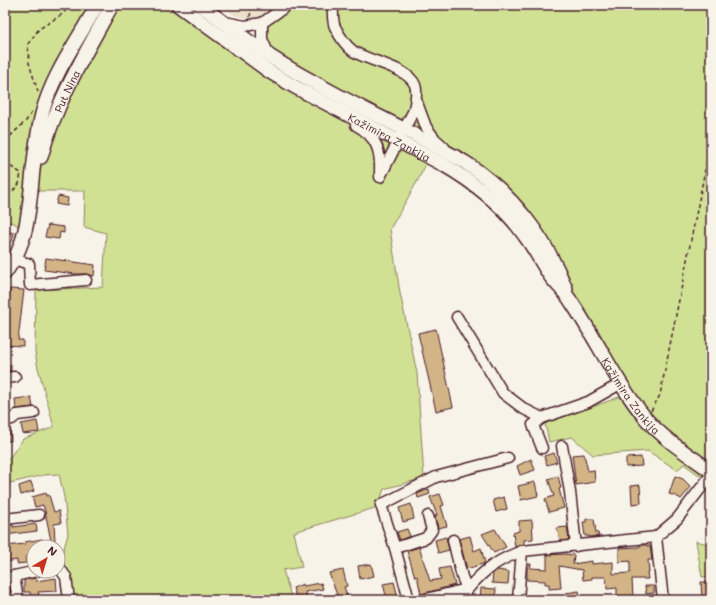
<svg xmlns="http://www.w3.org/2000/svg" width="716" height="605" font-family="Mali,sans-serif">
<rect width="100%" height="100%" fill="#f7f3e8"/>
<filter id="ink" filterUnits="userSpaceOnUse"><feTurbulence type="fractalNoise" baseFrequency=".025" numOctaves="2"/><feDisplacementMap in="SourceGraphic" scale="8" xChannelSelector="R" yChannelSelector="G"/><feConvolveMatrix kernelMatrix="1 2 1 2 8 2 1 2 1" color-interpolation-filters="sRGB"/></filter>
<g filter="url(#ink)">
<!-- built -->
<polygon fill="#ece0cb" points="224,5 288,5 267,19 247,18 236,16 224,8"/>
<!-- green -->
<g fill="#d1e194" stroke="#8e8060">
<path d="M5,5H126C133,8 153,3 163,6C195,16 221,40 247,61L267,19L288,5H711V484L684,464L677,470L648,451L593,455L572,437L549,442L545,423L595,406L627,394L521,213L435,146L418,180L390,229L400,293L417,373L424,478L384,489L378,507L294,532L302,567L283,570L292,600H69L59,566L68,534L64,497L59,474L44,475L6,484L5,482V464L23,439L54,427L37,364L35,351L36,290L103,287L106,233L84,227L85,191H31L25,230L12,222L5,224Z"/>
<polygon points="696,541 711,545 711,576 702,577"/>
</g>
<!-- building -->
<g fill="#d2b486" stroke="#4a1f2b">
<polygon points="58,196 68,198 67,206 56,204"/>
<polygon points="48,225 64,227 64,233 60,232 59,239 45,237"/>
<polygon points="5,231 14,233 12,241 5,240"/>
<polygon points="46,258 95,265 94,276 86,274 75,274 44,270"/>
<polygon points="10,289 24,290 18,340 23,340 23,346 5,345 6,317 5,317 5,306 8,306"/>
<polygon points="436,329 453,407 436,411 418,333"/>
<rect x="5" y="365" width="6" height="6"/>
<polygon points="31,397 33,407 16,409 15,399"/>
<polygon points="37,421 39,432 23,434 21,424"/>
<polygon points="5,426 10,426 11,441 5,441"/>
<polygon points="554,453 557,462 547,465 544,456"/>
<polygon points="584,454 588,471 594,470 595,482 576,485 572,455"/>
<polygon points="641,457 642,466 626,467 626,458"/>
<polygon points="531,459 535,470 520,475 517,466"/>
<polygon points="558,476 561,488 559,489 564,508 549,512 545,499 554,496 548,479"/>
<polygon points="675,476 683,479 691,487 681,499 676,496 669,494"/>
<polygon points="31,482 34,491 21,495 19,486"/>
<polygon points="535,482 538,496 521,500 518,486"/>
<polygon points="640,485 641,503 632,504 631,486"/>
<polygon points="429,489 430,494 418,498 417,494"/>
<polygon points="46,493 47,496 49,495 54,512 59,511 61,523 54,524 55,541 51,541 45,511 43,505 35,507 32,497"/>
<polygon points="440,494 444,505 441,506 447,526 438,528 435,516 437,515 430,497"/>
<polygon points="504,497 507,509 496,512 493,500"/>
<polygon points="411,504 414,519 403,522 399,508"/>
<polygon points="586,519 594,519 596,533 598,533 599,536 589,537 589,536 585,536 583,522 586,522"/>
<polygon points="532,520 533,539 524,540 524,544 515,547 513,533 519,531 519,521"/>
<polygon points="36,524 37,531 5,535 5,525 13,525 13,527"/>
<polygon points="567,527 569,540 560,541 557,528"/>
<polygon points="407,529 410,536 400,540 397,532"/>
<polygon points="495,529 506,547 494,553 482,534"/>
<polygon points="470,536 474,551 481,548 485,563 467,569 459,539"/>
<polygon points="446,537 449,550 438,553 435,540"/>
<polygon points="42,539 44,547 34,547 34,555 25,557 26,563 17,564 17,560 5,562 5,546 25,544 25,542"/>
<polygon points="640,545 646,545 647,546 650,546 652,560 648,560 649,572 647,572 648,579 632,579 633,597 617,598 617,588 607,589 606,577 592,577 592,579 583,580 582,570 559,566 561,588 549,589 549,584 545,584 545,581 527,580 527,564 531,564 530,568 547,569 547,555 564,554 574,555 573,564 592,561 592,564 613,562 613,574 630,573 630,561 619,562 619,548 639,547"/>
<polygon points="419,547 430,581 441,579 439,569 450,567 455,585 421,594 417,576 415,577 407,551"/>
<polygon points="371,564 374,576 360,579 358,566"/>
<polygon points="343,570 347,586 344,587 349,600 327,600 326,598 337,595 329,573"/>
<polygon points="498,570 509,572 508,584 492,583 493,573"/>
<polygon points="36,578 36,581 56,578 57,591 38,592 40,600 31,600 30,592 24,592 24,580"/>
<polygon points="394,582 398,597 387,599 383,584"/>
<polygon points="701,582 711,582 711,600 702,600"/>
<polygon points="321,583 323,589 305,592 308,600 297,600 293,588 303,584 303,586"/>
<polygon points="5,584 9,584 10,594 5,596"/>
<polygon points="645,586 654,586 654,593 646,594"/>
<polygon points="481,588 496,589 495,600 480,599"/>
<polygon points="579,591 581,600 566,600 565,593"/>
</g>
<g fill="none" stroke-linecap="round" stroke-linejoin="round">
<defs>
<g id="minor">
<path d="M333,5C333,12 332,21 335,27C339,35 346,46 353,51C369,62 408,67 415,85C418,92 415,103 414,110L380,177"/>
<polyline points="225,22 245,26 262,23"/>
<polyline points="262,23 262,39 269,55"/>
<polyline points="262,23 288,5"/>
<polyline points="416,100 426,127 435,139 444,147"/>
<path d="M356,125C378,137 381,152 380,175"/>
<polyline points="14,259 29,264 30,285 86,280"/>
<polyline points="457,317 503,393 524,409 542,418"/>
<polyline points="5,378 15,377"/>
<polyline points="5,420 12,419 17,415 34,413"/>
<polyline points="562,446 570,492 576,546"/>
<polyline points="542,448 533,425 542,418 588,402 620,384"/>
<polyline points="5,519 39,515"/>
<polyline points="656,537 663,600"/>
<polyline points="395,548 381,505 436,477 508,458"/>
<polyline points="58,566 66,577 69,600"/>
<polyline points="14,576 18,600"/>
<polyline points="5,578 37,571"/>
<polyline points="409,600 395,548 426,538 432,530 428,516"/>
<polyline points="422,600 467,589 462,577 453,540"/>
<path d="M459,600C479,574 492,562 522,551"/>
<polyline points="518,600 522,551 656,537 677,519 711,475"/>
</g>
<g id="major">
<path id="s1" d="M178,5L270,72L295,87L444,165C475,183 504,206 525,236C535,249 542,264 551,277C558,286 566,293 572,303C598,342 617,384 647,420C665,440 689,455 711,471"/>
<path d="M200,5C224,22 247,41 271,57C291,70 311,81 332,92C363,109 395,124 426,141C439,148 453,155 466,163C512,193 546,238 566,289"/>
<path id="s2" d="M41,157C56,102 85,54 112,5"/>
<path d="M5,273C10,265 16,258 19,249C25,236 27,222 29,208C33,176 34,145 42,114C52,75 78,40 97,5"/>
</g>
</defs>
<!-- minor casing -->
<use href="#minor" stroke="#4a1f2b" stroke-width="13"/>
<!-- major casing -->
<use href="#major" stroke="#4a1f2b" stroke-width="16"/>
<!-- path -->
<g stroke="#4a1f2b" stroke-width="1.5" stroke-dasharray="4 3" stroke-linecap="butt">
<polyline points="121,10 127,5"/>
<polyline points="5,14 9,5"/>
<polyline points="250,17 251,9"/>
<polyline points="38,92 29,63 28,44 39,29 61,15 71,5"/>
<polyline points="5,141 26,121 32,112"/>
<polyline points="5,163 21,173 19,184 12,192 5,193"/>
<polyline points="651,411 660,395 711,140"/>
</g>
<!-- minor -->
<use href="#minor" stroke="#f7f3e8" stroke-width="10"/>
<!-- major -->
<use href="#major" stroke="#f7f3e8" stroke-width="13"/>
</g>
</g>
<g text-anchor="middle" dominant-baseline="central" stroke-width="3" stroke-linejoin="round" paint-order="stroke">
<!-- street labels -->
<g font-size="11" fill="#4a1f2b" stroke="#f7f3e8">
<text stroke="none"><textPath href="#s2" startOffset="71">Put Nina</textPath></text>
<text stroke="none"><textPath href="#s1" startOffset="250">Kažimira Zankija</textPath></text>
<text stroke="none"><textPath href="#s1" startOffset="612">Kažimira Zankija</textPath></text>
</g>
</g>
<!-- margin -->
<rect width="716" height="605" fill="none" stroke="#f7f3e8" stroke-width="20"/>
<rect x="10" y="10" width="696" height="585" fill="none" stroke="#4a1f2b" stroke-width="1.5" filter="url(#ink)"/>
<!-- north arrow -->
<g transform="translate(46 559) rotate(38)"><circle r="19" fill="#f7f3e8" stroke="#b29e9c"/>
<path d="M0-3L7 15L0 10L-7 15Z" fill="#c8321e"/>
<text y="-6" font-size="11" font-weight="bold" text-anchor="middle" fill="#4a1f2b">N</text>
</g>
</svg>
